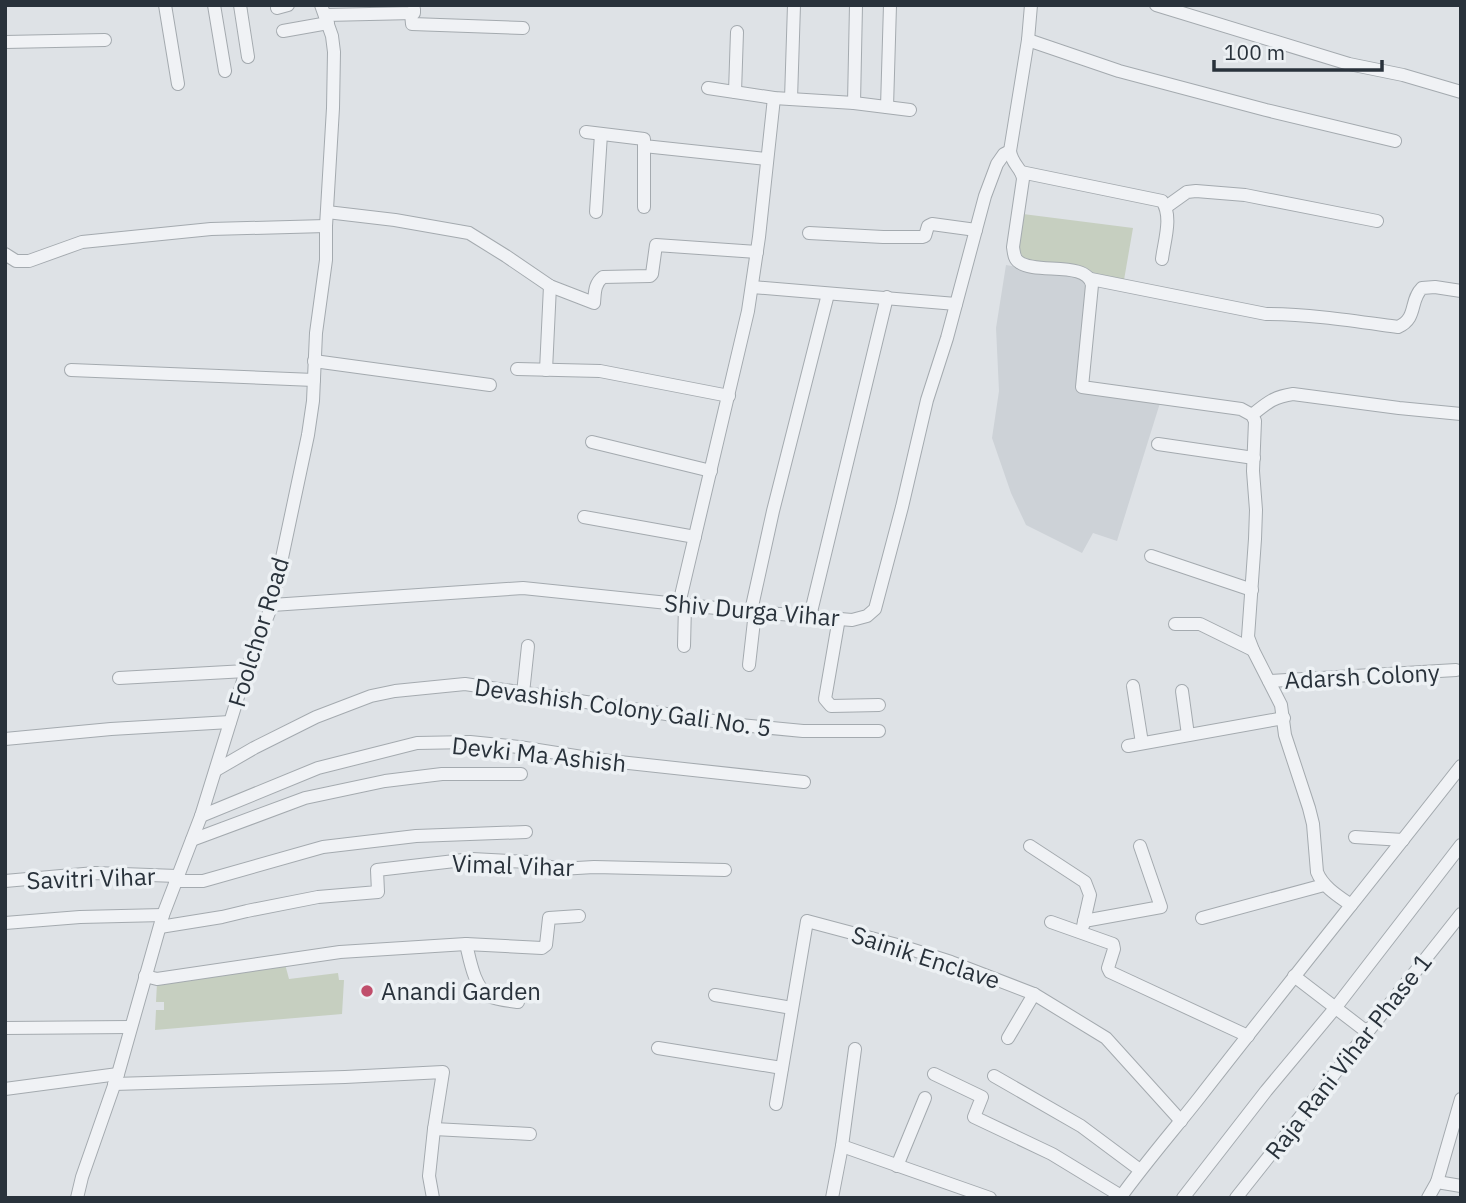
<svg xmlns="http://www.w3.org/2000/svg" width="1466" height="1203" font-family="'IBM Plex Sans',sans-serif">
<rect width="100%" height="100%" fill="#dee2e6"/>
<!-- built -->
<polygon fill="#cdd2d7" points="1006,265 1081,278 1088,286 1078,392 1160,403 1117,541 1093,533 1082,553 1026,525 1011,493 992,438 999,391 996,328"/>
<!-- green -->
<g fill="#c6cfc0">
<polygon points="1023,214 1133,228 1124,280 1100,277 1085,267 1024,260 1018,247"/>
<polygon points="285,964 289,979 338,973 339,980 344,980 342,1014 155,1030 156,1010 164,1010 164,1002 156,1002 157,983"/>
</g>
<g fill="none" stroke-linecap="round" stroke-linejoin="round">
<defs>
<g id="minor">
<polyline points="165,5 178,84"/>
<polyline points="214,5 225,71"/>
<polyline points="240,5 248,57"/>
<path d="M1031,5L1028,40L1010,151C1012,165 1022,168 1023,179L1013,247C1014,253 1014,259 1019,262C1035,275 1087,260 1092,285L1082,387L1241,409L1252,415L1255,421L1253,471L1256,510L1255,539L1248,637L1253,650L1281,705L1285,735L1309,808L1313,824L1317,872C1323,887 1338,896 1351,905"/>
<polyline points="1156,5 1349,64 1403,75 1461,92"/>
<polyline points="277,8 288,5"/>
<polyline points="411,13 412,24 523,28"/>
<polyline points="325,15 414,13 414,9"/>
<polyline points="283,31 328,23"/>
<polyline points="1028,40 1119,71 1266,110 1395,141"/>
<polyline points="5,42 105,40"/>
<polyline points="708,88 774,98 854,103 910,110"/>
<polyline points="735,92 737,32"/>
<polyline points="791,99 794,5"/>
<polyline points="854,103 856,5"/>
<polyline points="887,107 890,5"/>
<polyline points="586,132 644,139 644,146 767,159"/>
<polyline points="644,146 644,207"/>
<path d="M1021,172L1162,201C1173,216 1164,242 1162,259"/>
<polyline points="1166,207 1187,192 1196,191 1245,195 1377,221"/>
<path d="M327,212L395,220L469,233L506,256L550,286L594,303C595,293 594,284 603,277L650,276L652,274L656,245L757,252"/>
<polyline points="596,212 601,134"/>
<polyline points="809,233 883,237 922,237 925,236 928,226 932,224 976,230"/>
<polyline points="5,254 16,261 29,261 82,242 211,229 326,226"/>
<path d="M1091,279L1266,314C1310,314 1354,321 1398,327C1418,318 1409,301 1422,288L1435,287L1461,291"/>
<polyline points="752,287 956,304"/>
<polyline points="314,361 490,385"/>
<polyline points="517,369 600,371 729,396"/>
<polyline points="71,370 314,380"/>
<polyline points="546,370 550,286"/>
<path d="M1252,415C1267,403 1273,397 1293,394L1399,408L1461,414"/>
<polyline points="592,442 711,471"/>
<polyline points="1158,444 1254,458"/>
<polyline points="584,517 695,537"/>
<polyline points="1151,556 1252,590"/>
<polyline points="679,604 748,311 759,237 774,98"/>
<polyline points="272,605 523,588 755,612 852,620 867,616 875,609 902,507 927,400 947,338 985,196 997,164 1004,154 1010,151"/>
<polyline points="751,611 773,511 828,294"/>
<polyline points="810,616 887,297"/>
<polyline points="839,618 825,699 831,706 879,705"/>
<polyline points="1175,624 1200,624 1253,650"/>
<polyline points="684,646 685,605"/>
<polyline points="749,665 755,612"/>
<polyline points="119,678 246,671"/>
<polyline points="1269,681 1456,670"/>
<polyline points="1133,686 1142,743"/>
<polyline points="1182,691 1188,735"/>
<polyline points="523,693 528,646"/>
<polyline points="5,739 111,729 230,722"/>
<polyline points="1128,746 1284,718"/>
<polyline points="216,770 254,748 316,717 371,696 395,691 465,684 740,725 803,731 879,731"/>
<polyline points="201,816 318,768 417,743 470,742 519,747 601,760 804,782"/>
<polyline points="1355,837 1403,840"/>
<polyline points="192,840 305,798 385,781 442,774 521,774"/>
<polyline points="1030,846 1085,882 1090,895 1083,926"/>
<polyline points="5,881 95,873 177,876"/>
<polyline points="175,881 203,881 323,847 416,836 526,832"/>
<polyline points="1202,918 1324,885"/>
<polyline points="1084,921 1161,907 1140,846"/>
<polyline points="1051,922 1113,944 1114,949 1108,968 1110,972 1248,1036"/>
<polyline points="5,923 80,917 163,915"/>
<polyline points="160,927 222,917 247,911 318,897 378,892 377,870 472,859 529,862 560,869 594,867 725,870"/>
<path d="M466,944C470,960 474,987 489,996C497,1000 509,1001 518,1002"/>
<polyline points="145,976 157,979 340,952 466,944 542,948 546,945 549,918 579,916"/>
<polyline points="1294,976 1367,1032"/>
<polyline points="715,995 792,1008"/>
<polyline points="5,1028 130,1027"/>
<polyline points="1008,1038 1034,994"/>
<polyline points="658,1048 782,1068"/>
<polyline points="934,1074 982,1097 974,1117 1052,1154 1121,1196"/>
<polyline points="994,1076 1081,1126 1140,1170"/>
<polyline points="114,1084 345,1077 443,1072 434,1129 429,1176 433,1198"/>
<polyline points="5,1089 118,1074"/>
<polyline points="776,1104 807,921 901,946 951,962 1034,994 1106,1038 1181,1121"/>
<polyline points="434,1129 530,1134"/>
<polyline points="842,1146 990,1198"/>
<polyline points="897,1166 925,1098"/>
<polyline points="1437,1182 1461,1099"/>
<polyline points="77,1198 82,1177 118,1074 163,915 201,816 246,671 272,605 308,435 313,401 316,333 326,260 326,226 333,108 334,52 332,36 321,5"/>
<polyline points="832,1198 842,1146 855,1049"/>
<path d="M1120,1198C1145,1163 1173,1131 1199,1098C1286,986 1374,877 1461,766"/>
<polyline points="1183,1198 1266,1091 1336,1007 1461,845"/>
<polyline points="1236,1198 1461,914"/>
<polyline points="1428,1198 1437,1182 1461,1186"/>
</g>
</defs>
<!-- minor casing -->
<use href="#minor" stroke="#a4aaaf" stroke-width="14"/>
<!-- minor -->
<use href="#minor" stroke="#f0f2f5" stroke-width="12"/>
</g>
<!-- markers -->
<circle fill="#c04e6b" stroke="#edf1f4" stroke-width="2.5" cx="367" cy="991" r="7"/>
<g text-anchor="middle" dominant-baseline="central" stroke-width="7" stroke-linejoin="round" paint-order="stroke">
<!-- street labels -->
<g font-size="24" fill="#29323b" stroke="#edf1f4">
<text transform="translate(752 610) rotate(5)">Shiv Durga Vihar</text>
<text transform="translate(258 632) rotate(-73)">Foolchor Road</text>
<text transform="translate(1362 676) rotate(-3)">Adarsh Colony</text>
<text transform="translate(623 707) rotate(8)">Devashish Colony Gali No. 5</text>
<text transform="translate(539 754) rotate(6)">Devki Ma Ashish</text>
<text transform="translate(513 865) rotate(2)">Vimal Vihar</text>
<text transform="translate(91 878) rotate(-2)">Savitri Vihar</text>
<text transform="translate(926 957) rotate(18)">Sainik Enclave</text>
<text transform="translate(1348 1056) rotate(-52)">Raja Rani Vihar Phase 1</text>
</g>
<!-- poi labels -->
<g font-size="24" fill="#29323b" stroke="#edf1f4" text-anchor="start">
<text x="381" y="991">Anandi Garden</text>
</g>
</g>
<!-- border -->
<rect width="1466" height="1203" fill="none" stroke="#29323b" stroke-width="14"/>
<!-- scale -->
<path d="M1214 60v10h168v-10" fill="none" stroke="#29323b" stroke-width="3.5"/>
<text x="1224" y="60" font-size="21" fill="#29323b" stroke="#edf1f4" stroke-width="5" paint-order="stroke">100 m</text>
</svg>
